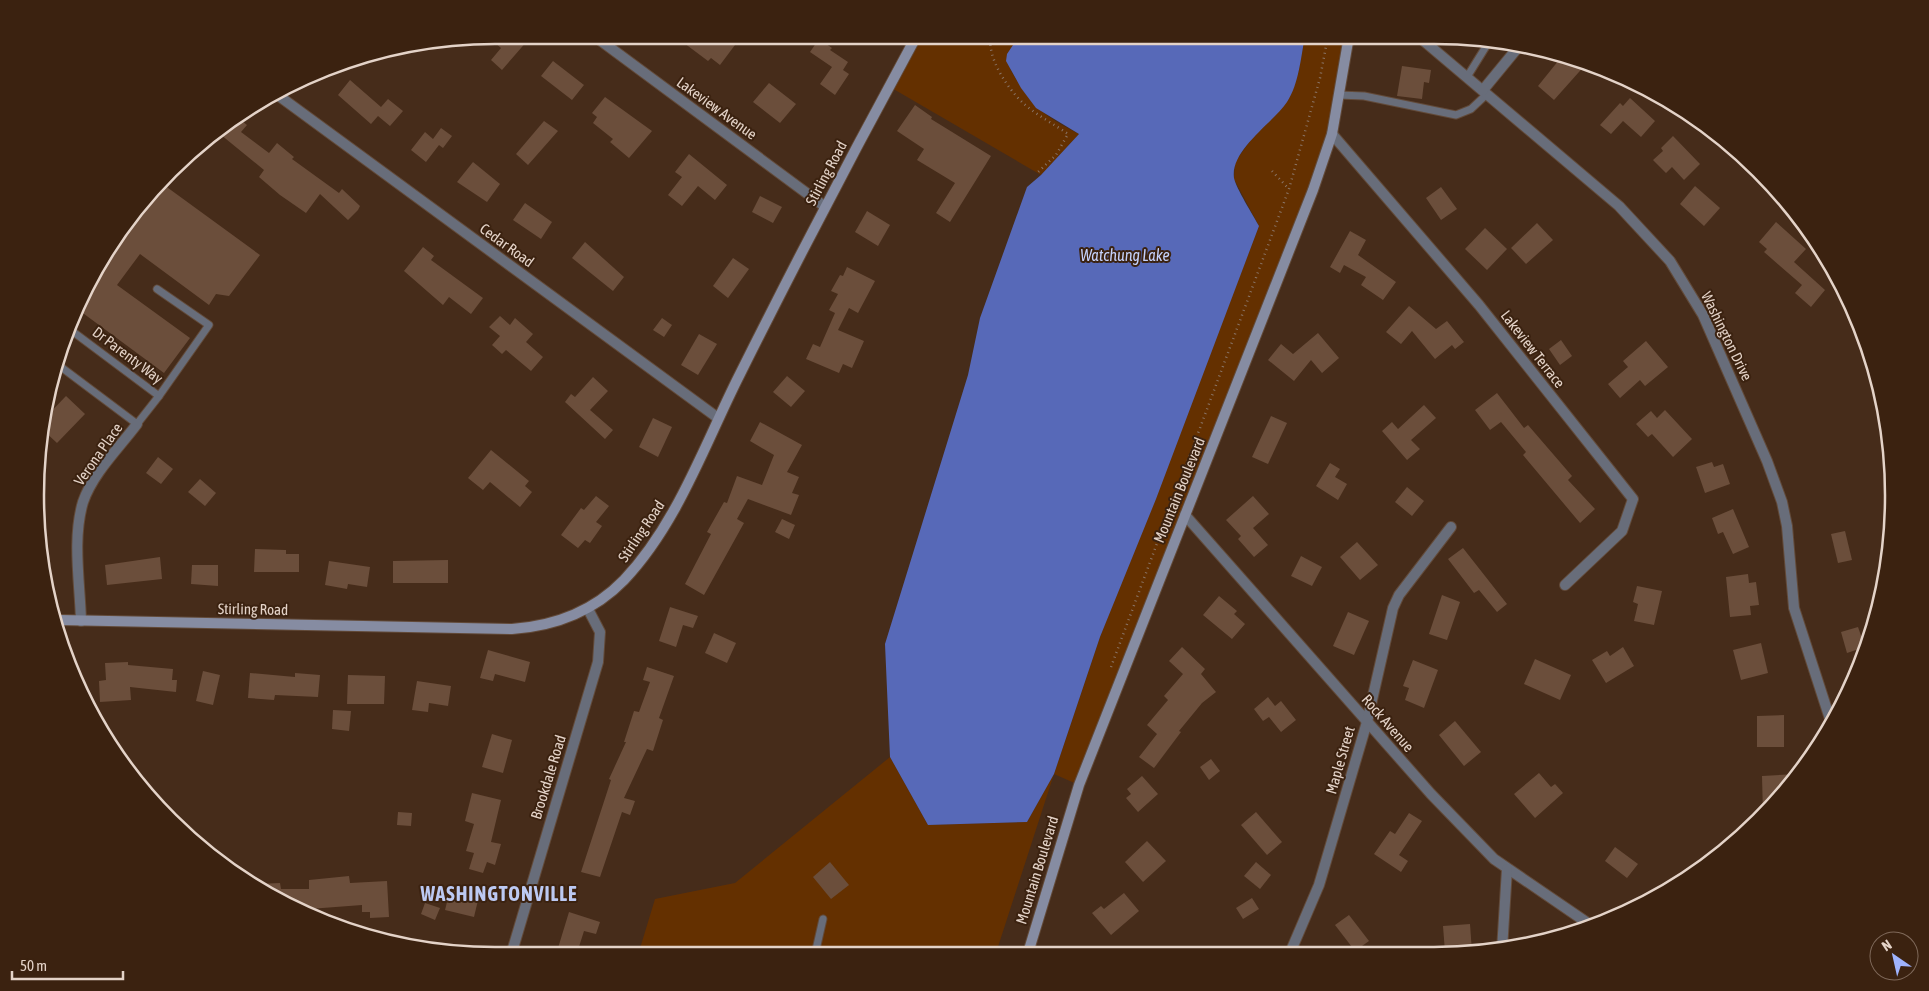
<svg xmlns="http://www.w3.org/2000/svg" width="1929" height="991" font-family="'Asap Condensed',sans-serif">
<rect width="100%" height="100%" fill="#462c1a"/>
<!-- green -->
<g fill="#643000">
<path d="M917,35L1019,36L1014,44L1010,69C1031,105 1041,115 1079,134L1041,175L890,87Z"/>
<polygon points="1305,36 1349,36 1332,134 1079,785 1054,774 996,953 638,955 655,899 735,883 890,757 928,825 1027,822 1054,774 1100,637 1259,226 1234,179 1235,162 1298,74"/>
</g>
<!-- water -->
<path fill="#5769b8" d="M1019,36H1305C1301,56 1299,84 1287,102C1273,123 1230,150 1234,178C1236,188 1253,215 1259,226L1156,499L1100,637L1054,774L1027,822L928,825L890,757L885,644L968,375L980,318L1027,187L1041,175L1079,134L1036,108L1021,88L1006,61L1007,54Z"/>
<!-- building -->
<g fill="#6b4e3b">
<polygon points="496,35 522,35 528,40 502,70 491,60 501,48 487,36"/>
<polygon points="690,35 721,35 735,45 720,65 711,58 708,61 684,43"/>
<polygon points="819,39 832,48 830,50 848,62 843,70 849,74 835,95 820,84 832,67 810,52"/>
<polygon points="1563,55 1587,63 1554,100 1538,86"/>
<polygon points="553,61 584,85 572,100 541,76"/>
<polygon points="1402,66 1431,70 1429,83 1424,82 1422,99 1397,96"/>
<polygon points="350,80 381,107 388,99 403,111 390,126 378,116 371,124 338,95"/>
<polygon points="769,83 796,104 780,123 753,102"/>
<polygon points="605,97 652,131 629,158 610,142 613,139 593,123 597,117 592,113"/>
<polygon points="1630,98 1655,121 1641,137 1623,121 1611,134 1600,125 1620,103 1623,106"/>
<polygon points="915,105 932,117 931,119 991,156 950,222 936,213 955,183 917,160 924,149 897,131"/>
<polygon points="238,118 247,125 241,132 269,153 277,143 294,157 292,159 339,193 342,189 360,206 358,210 348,220 320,194 306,213 280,195 259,177 264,170 215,130"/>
<polygon points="544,121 558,131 528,165 516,154"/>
<polygon points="441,128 452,136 443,148 439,145 426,162 411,150 425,132 433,139"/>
<polygon points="1673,136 1700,164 1684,180 1672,167 1666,173 1653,160 1663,151 1661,148"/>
<polygon points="689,154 727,185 715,200 698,186 682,206 668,195 682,177 675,172"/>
<polygon points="473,162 500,184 487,202 457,182"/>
<polygon points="164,185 260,255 229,296 216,294 209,305 140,254 117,285 190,338 164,373 76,308 112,240"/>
<polygon points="1695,186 1720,208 1704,226 1680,204"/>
<polygon points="1441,187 1457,209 1441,220 1426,198"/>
<polygon points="760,196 782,207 773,223 752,212"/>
<polygon points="525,203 552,222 541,239 513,220"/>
<polygon points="867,211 890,225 878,246 855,232"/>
<polygon points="1776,222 1806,249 1794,262 1825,290 1811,307 1795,293 1802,285 1764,252 1767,249 1759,242"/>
<polygon points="1537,223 1553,240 1526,264 1511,248"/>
<polygon points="1485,228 1507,249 1487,270 1465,249"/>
<polygon points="1350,231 1366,240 1358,255 1396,282 1383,300 1361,285 1366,277 1344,265 1340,273 1330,267"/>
<polygon points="585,242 624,277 613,291 572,258"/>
<polygon points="423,247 434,256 431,260 483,298 471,314 449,297 443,305 404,271"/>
<polygon points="733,258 749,269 728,298 713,286"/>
<polygon points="847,267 875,281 858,313 849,308 838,330 864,341 852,368 843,364 839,373 806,359 813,344 820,347 835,313 829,310 838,294 831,291 840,275 843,276"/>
<polygon points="1409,306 1436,329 1447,321 1464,342 1455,349 1452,345 1435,359 1412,331 1401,344 1386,332"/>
<polygon points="500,316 510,325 515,318 533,334 526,342 543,357 531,371 506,350 502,354 492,345 500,336 489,327"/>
<polygon points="662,318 672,325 664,337 653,330"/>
<polygon points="1318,333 1339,358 1322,373 1311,360 1294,381 1268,360 1281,344 1293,354"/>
<polygon points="699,334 717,344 698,375 681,365"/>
<polygon points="1561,340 1572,356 1560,365 1549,349"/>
<polygon points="1646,341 1668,367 1645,386 1640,380 1620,398 1608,384 1628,367 1623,361"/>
<polygon points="787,376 805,391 791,407 773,392"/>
<polygon points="593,377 608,391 590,410 613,430 605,439 565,402 571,394 575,397"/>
<polygon points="1497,393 1524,428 1528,425 1572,476 1568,480 1595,509 1580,523 1523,455 1526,452 1501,422 1490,430 1475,410"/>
<polygon points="66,396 85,414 57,443 43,430 43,420"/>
<polygon points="1424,405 1436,418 1411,440 1420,449 1407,460 1382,431 1392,422 1398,429"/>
<polygon points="1665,410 1692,439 1673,457 1652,434 1648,437 1636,424 1651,411 1657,418"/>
<polygon points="1271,416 1287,423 1268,464 1252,457"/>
<polygon points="653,418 672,427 658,457 639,447"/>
<polygon points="760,422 802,445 787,472 799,477 792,493 799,495 791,515 748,499 737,519 744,523 704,595 685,584 711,534 707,532 724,502 727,503 737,476 762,485 774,455 750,441"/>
<polygon points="491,450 529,481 525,486 532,492 520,507 490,482 483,490 468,478"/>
<polygon points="158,457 173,469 161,484 146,473"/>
<polygon points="1712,462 1714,467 1723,464 1730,484 1705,493 1696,467"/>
<polygon points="1330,463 1340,469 1335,477 1347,484 1338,500 1316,486"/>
<polygon points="200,479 216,493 205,506 188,492"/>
<polygon points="1407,487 1424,501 1412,516 1395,502"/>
<polygon points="596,496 609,506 596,522 602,526 590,543 585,540 578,548 561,535 581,508 584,510"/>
<polygon points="1253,496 1269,514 1253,528 1268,545 1254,557 1238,539 1241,536 1226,520"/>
<polygon points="1733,509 1749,547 1733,554 1723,532 1718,534 1712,518"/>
<polygon points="782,519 795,525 789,539 775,532"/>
<polygon points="1845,531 1852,560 1838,563 1831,534"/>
<polygon points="1357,542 1378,565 1360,580 1340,557"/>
<polygon points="1463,548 1507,604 1497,612 1479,590 1474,593 1448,559"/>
<polygon points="255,549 286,550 286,554 299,554 299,572 254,572"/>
<polygon points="1301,556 1322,567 1312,586 1291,576"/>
<polygon points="160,557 162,579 107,585 105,565"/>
<polygon points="448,560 448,583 393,583 393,561"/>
<polygon points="329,561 370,567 367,587 348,584 347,589 325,585"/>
<polygon points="192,565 218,565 218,586 191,584"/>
<polygon points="1748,574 1749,583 1756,582 1759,605 1750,606 1751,615 1730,617 1726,577"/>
<polygon points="1637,586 1662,591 1654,625 1634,621 1638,604 1633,602"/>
<polygon points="1442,595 1460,602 1447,640 1429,634"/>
<polygon points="1219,596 1237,611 1234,614 1245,624 1232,639 1203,615"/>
<polygon points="670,607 698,616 693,628 683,625 676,647 659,641"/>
<polygon points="1348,612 1369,621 1354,655 1333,646"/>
<polygon points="1858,627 1865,647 1847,653 1841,632"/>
<polygon points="714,633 736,643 727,663 705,653"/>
<polygon points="1761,643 1768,673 1741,680 1733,650"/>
<polygon points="1182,647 1205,669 1201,674 1216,692 1202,703 1179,731 1181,732 1154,768 1139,757 1157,734 1147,725 1168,700 1164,696 1183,674 1169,661"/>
<polygon points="1623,647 1634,666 1606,683 1592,660 1607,651 1610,656"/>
<polygon points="488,650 530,662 525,682 495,674 493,681 480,678"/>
<polygon points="1535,659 1571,675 1560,700 1524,684"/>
<polygon points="1413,660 1438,670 1424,708 1405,700 1409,688 1403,686"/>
<polygon points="128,662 128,665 173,669 172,680 177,680 176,692 130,687 131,700 100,702 99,681 106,680 105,663"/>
<polygon points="647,667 674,676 659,718 663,720 653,751 647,749 624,798 635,801 630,815 622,812 600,877 581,872 611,780 609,779 626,742 624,742 634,711 639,712 650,682 643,680"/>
<polygon points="203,671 220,675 213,705 196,701"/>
<polygon points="250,673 295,677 295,673 320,675 318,697 275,695 274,700 248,698"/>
<polygon points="348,675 385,676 384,704 347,704"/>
<polygon points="417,681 451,686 448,706 429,703 428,712 412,710"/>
<polygon points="1268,697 1275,706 1281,701 1296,720 1281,732 1269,717 1263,721 1254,709"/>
<polygon points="333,710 351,711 349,731 332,729"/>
<polygon points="1784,715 1784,747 1757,747 1757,716"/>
<polygon points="1455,721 1481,752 1464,766 1439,735"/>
<polygon points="492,734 512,740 503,773 482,767"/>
<polygon points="1211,759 1220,771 1209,780 1200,767"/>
<polygon points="1539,773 1551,787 1555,784 1563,793 1535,818 1514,794"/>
<polygon points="1796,774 1780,799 1763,815 1762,776"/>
<polygon points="1142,776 1158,794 1138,812 1126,798 1131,794 1127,789"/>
<polygon points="472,793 501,800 491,842 501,844 495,865 487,862 483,873 469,869 474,853 466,851 474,824 465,821"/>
<polygon points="398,812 412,813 411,826 397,825"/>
<polygon points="1256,812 1282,842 1267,855 1241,825"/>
<polygon points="1409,813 1422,821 1399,855 1408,861 1401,872 1374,854 1390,831 1395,834"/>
<polygon points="1147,841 1166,861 1143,882 1125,862"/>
<polygon points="1615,847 1638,864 1627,878 1605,861"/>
<polygon points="830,862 849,885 831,899 813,877"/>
<polygon points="1256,862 1271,875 1260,889 1244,876"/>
<polygon points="349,876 350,883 387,881 389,917 370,918 370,912 362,912 362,905 296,910 257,884 280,883 281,889 309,889 309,880"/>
<polygon points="450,890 479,896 474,917 445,910"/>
<polygon points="1124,893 1139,911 1111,935 1092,913 1101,906 1104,909"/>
<polygon points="1252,898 1259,909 1243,919 1236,908"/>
<polygon points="425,903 440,908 435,920 421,914"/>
<polygon points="569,912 600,922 596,934 584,931 577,953 558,948"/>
<polygon points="1349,915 1369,941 1355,951 1335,925"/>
<polygon points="1470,924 1472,952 1445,952 1443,926"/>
</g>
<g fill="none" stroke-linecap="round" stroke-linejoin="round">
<defs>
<g id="lane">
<polyline points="1467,77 1490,40"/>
<polyline points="1339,95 1364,96 1456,115 1471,109 1487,94"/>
<polyline points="157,289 209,325 159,396"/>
<polyline points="57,364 137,424 159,396 68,328"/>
<polyline points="815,954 823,919"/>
</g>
<g id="street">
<polyline points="593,35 824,206"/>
<polyline points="1418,36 1619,206 1670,261 1703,315 1767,461 1782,502 1787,526 1794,608 1831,722"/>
<polyline points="1483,90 1520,45"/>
<polyline points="279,96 718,418"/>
<polyline points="1332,134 1479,305 1633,499 1622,531 1565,585"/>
<polyline points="1185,515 1431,794 1494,859 1592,926"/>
<path d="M81,621C80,583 72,539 83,502C93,473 119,448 137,424"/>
<polyline points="1502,950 1507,869"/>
<polyline points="455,953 511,954"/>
<polyline points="1290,953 1319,885 1367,722 1393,608 1399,595 1451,527"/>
<polyline points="511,955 598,662 600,632 588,609"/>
</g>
<g id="secondary">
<path d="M59,620L512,629C555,626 593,612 624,580C678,523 705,443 740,374C797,260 856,147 917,35"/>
<polyline points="1028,953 1079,785 1313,190 1332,134 1349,36"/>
</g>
</defs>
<!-- lane casing -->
<use href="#lane" stroke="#624a39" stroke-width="9"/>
<!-- street casing -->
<use href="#street" stroke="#624a39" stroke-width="12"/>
<!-- secondary casing -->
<use href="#secondary" stroke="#624a39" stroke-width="12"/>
<!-- path -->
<g stroke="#8a7465" stroke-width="2.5" stroke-dasharray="1 4" stroke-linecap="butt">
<path d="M991,35C986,57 1008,89 1023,103C1036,115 1054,124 1068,134L1056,155L1037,173"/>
<polyline points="1272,171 1289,189"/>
<polyline points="1111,667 1289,189 1320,78 1328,36"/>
</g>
<!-- lane -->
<use href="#lane" stroke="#686d7a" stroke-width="7"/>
<!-- street -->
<use href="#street" stroke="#686d7a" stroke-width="10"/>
<!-- secondary -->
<use href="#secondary" stroke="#868ca2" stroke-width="10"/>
</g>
<g text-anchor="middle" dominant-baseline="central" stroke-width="4" stroke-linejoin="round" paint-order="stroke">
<!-- street labels -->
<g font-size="15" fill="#e4d3c8" stroke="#3b2210">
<text transform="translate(717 108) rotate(36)">Lakeview Avenue</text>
<text transform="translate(826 173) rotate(-62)">Stirling Road</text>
<text transform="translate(507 245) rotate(36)">Cedar Road</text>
<text transform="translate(1727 336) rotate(64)">Washington Drive</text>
<text transform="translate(1533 349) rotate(52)">Lakeview Terrace</text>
<text transform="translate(128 355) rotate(37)">Dr Parenty Way</text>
<text transform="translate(98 454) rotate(-55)">Verona Place</text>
<text transform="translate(1179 490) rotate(-68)">Mountain Boulevard</text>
<text transform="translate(641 531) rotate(-56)">Stirling Road</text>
<text transform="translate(253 609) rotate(1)">Stirling Road</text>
<text transform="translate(1388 723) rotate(49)">Rock Avenue</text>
<text transform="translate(1340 760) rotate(-74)">Maple Street</text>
<text transform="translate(548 777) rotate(-73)">Brookdale Road</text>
<text transform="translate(1037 870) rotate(-73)">Mountain Boulevard</text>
</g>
<!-- water labels -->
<g font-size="16" font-style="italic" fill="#c5d2fd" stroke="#3b2210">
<text x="1125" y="255">Watchung Lake</text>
</g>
<!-- district labels -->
<g font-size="20" font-weight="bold" letter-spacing="1" fill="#bcc9f2" stroke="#3b2210">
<text x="499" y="893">WASHINGTONVILLE</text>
</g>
</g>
<!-- crop -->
<path d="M0 0H1929V991H0ZM495 44H1434A451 451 0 0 1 1885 495V496A451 451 0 0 1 1434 947H495A451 451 0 0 1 44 496V495A451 451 0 0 1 495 44Z" fill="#3b2210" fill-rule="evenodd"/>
<path fill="none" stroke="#e4d3c8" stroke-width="2.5" d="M495 44H1434A451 451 0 0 1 1885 495V496A451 451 0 0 1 1434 947H495A451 451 0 0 1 44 496V495A451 451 0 0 1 495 44Z"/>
<!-- north arrow -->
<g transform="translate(1894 956) rotate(326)"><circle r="24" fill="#3b2210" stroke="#7f695a"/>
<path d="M0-4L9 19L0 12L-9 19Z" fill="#9fb3fd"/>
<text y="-8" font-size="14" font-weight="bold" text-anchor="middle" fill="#e4d3c8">N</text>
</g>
<!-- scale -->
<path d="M12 971v8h111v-8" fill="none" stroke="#e4d3c8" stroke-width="2.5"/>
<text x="20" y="971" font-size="15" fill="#e4d3c8" stroke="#3b2210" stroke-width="4" paint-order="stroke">50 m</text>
</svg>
